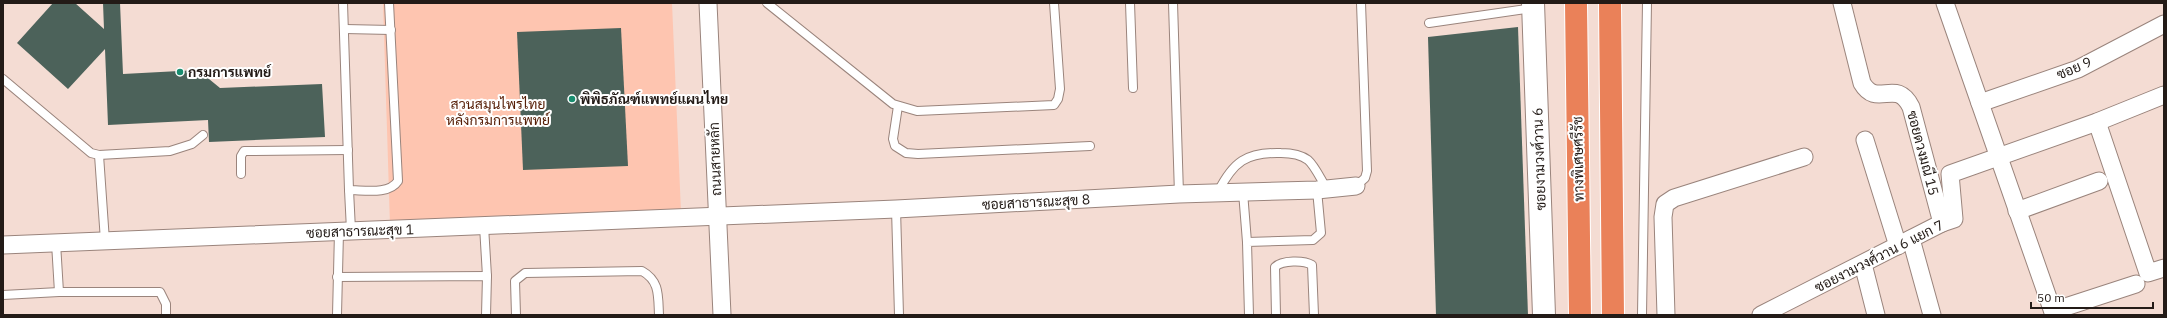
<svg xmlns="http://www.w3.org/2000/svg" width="2167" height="318" font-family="'IBM Plex Sans',Sarabun,sans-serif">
<rect width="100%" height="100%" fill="#f4dcd3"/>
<!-- green -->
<polygon fill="#fec5b0" points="383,3 672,3 681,212 390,225"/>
<!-- building -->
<g fill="#4c625a">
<polygon points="53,3 75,3 104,29 103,3 120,3 123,74 198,70 220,88 322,84 325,137 209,142 208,120 108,125 105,49 68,89 17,43"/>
<polygon points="1518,27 1528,315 1436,315 1428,37"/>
<polygon points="621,28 628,166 523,170 517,32"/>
</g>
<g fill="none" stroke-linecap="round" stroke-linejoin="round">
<defs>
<g id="lane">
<path d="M343,3L349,190C364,190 389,195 398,181L389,3"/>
<polyline points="767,3 893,104 917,111 1054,105 1058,99 1060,89 1054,3"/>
<polyline points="1130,3 1133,88"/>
<polyline points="1173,3 1179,194"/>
<polyline points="1429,23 1533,8"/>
<polyline points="345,29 391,30"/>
<polyline points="3,79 91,153 99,155 170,151 192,144 203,135"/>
<polyline points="898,106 893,139 895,146 906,153 918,154 1090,146"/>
<polyline points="99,155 105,241"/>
<polyline points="241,174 241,156 244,151 348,150"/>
<polyline points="1356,186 1365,178 1367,171 1361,3"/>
<polyline points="349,190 351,230"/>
<path d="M1218,192C1233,162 1246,152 1281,153C1290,153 1300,154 1308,160C1315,166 1321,180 1327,189"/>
<polyline points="1243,192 1247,242"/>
<polyline points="896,209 899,315"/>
<polyline points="484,226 487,276"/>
<polyline points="56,243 59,292"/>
<polyline points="337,277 487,276 486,315"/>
<polyline points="3,295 59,292 160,292 166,304 166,315"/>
<polyline points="337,315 339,232"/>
<path d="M516,315L515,281L525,273L642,271C660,281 658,296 659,315"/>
<polyline points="1249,315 1247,242 1313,240 1321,233 1317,190"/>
<path d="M1276,315L1275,267C1282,260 1304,260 1312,265L1314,315"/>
<polyline points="1642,315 1647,3"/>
</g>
<g id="street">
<polyline points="708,3 722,315"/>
<path d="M1842,3L1862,83C1877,109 1896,77 1911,107L1942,223"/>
<polyline points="1945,3 2054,315"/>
<polyline points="1980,103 2078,69 2164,24"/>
<polyline points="2097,122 2148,273 2164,268"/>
<polyline points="1865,140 1898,246"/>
<polyline points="2017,211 2099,181"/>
<polyline points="1911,239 1932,315"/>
<polyline points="3,245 896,209 1179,194 1317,190 1356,186"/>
<polyline points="1863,264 1876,315"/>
<polyline points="2053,311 2136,284"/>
<polyline points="1666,315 1663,217 1665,204 1674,198 1804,157"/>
<polyline points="1761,315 1942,223 1954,219 1950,174 2097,122 2164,95"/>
</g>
<polyline id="secondary" points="1533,3 1544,315"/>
<g id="highway">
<polyline points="1576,3 1580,315"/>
<polyline points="1610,3 1613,315"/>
</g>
</defs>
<!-- lane casing -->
<use href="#lane" stroke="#9a847c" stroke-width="10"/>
<!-- street casing -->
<use href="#street" stroke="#9a847c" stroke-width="19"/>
<!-- secondary casing -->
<use href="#secondary" stroke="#9a847c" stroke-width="24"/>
<!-- highway casing -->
<use href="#highway" stroke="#fff" stroke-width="24"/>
<!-- lane -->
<use href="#lane" stroke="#fff" stroke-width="8"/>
<!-- street -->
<use href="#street" stroke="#fff" stroke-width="17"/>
<!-- secondary -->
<use href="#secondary" stroke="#fff" stroke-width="22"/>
<!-- highway -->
<use href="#highway" stroke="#ea8159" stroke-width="22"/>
</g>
<!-- markers -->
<g fill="#198d6f" stroke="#fff" stroke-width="1.5">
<circle cx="180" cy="72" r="4"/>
<circle cx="572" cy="99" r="4"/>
</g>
<g text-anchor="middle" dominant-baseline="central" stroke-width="4" stroke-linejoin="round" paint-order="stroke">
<!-- street labels -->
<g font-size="14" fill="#231b17" stroke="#fff">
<text transform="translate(2074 68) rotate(-23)">ซอย 9</text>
<text transform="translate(1923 153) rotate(75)">ซอยดวงมณี 15</text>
<text transform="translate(715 159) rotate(-92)">ถนนสายหลัก</text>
<text transform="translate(1539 159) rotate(-92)">ซอยงามวงศ์วาน 6</text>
<text transform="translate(1578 159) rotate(-91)">ทางพิเศษศรีรัช</text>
<text transform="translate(1036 202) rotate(-3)">ซอยสาธารณะสุข 8</text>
<text transform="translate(360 231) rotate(-2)">ซอยสาธารณะสุข 1</text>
<text transform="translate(1879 256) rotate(-27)">ซอยงามวงศ์วาน 6 แยก 7</text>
</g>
<!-- poi labels -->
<g font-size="14" font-weight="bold" fill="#231b17" stroke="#fff" text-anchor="start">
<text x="188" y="72">กรมการแพทย์</text>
<text x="580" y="99">พิพิธภัณฑ์แพทย์แผนไทย</text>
</g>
<!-- park labels -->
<g font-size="14" fill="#561e06" stroke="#fff">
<text x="498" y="104">สวนสมุนไพรไทย<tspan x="498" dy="16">หลังกรมการแพทย์</tspan></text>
</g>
</g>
<!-- border -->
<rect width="2167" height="318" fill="none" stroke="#231b17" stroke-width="8"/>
<!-- scale -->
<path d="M2031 302v6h122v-6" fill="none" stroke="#231b17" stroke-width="2"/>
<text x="2037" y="302" font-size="12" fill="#231b17" stroke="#ffffff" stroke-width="3" paint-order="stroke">50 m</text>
</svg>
